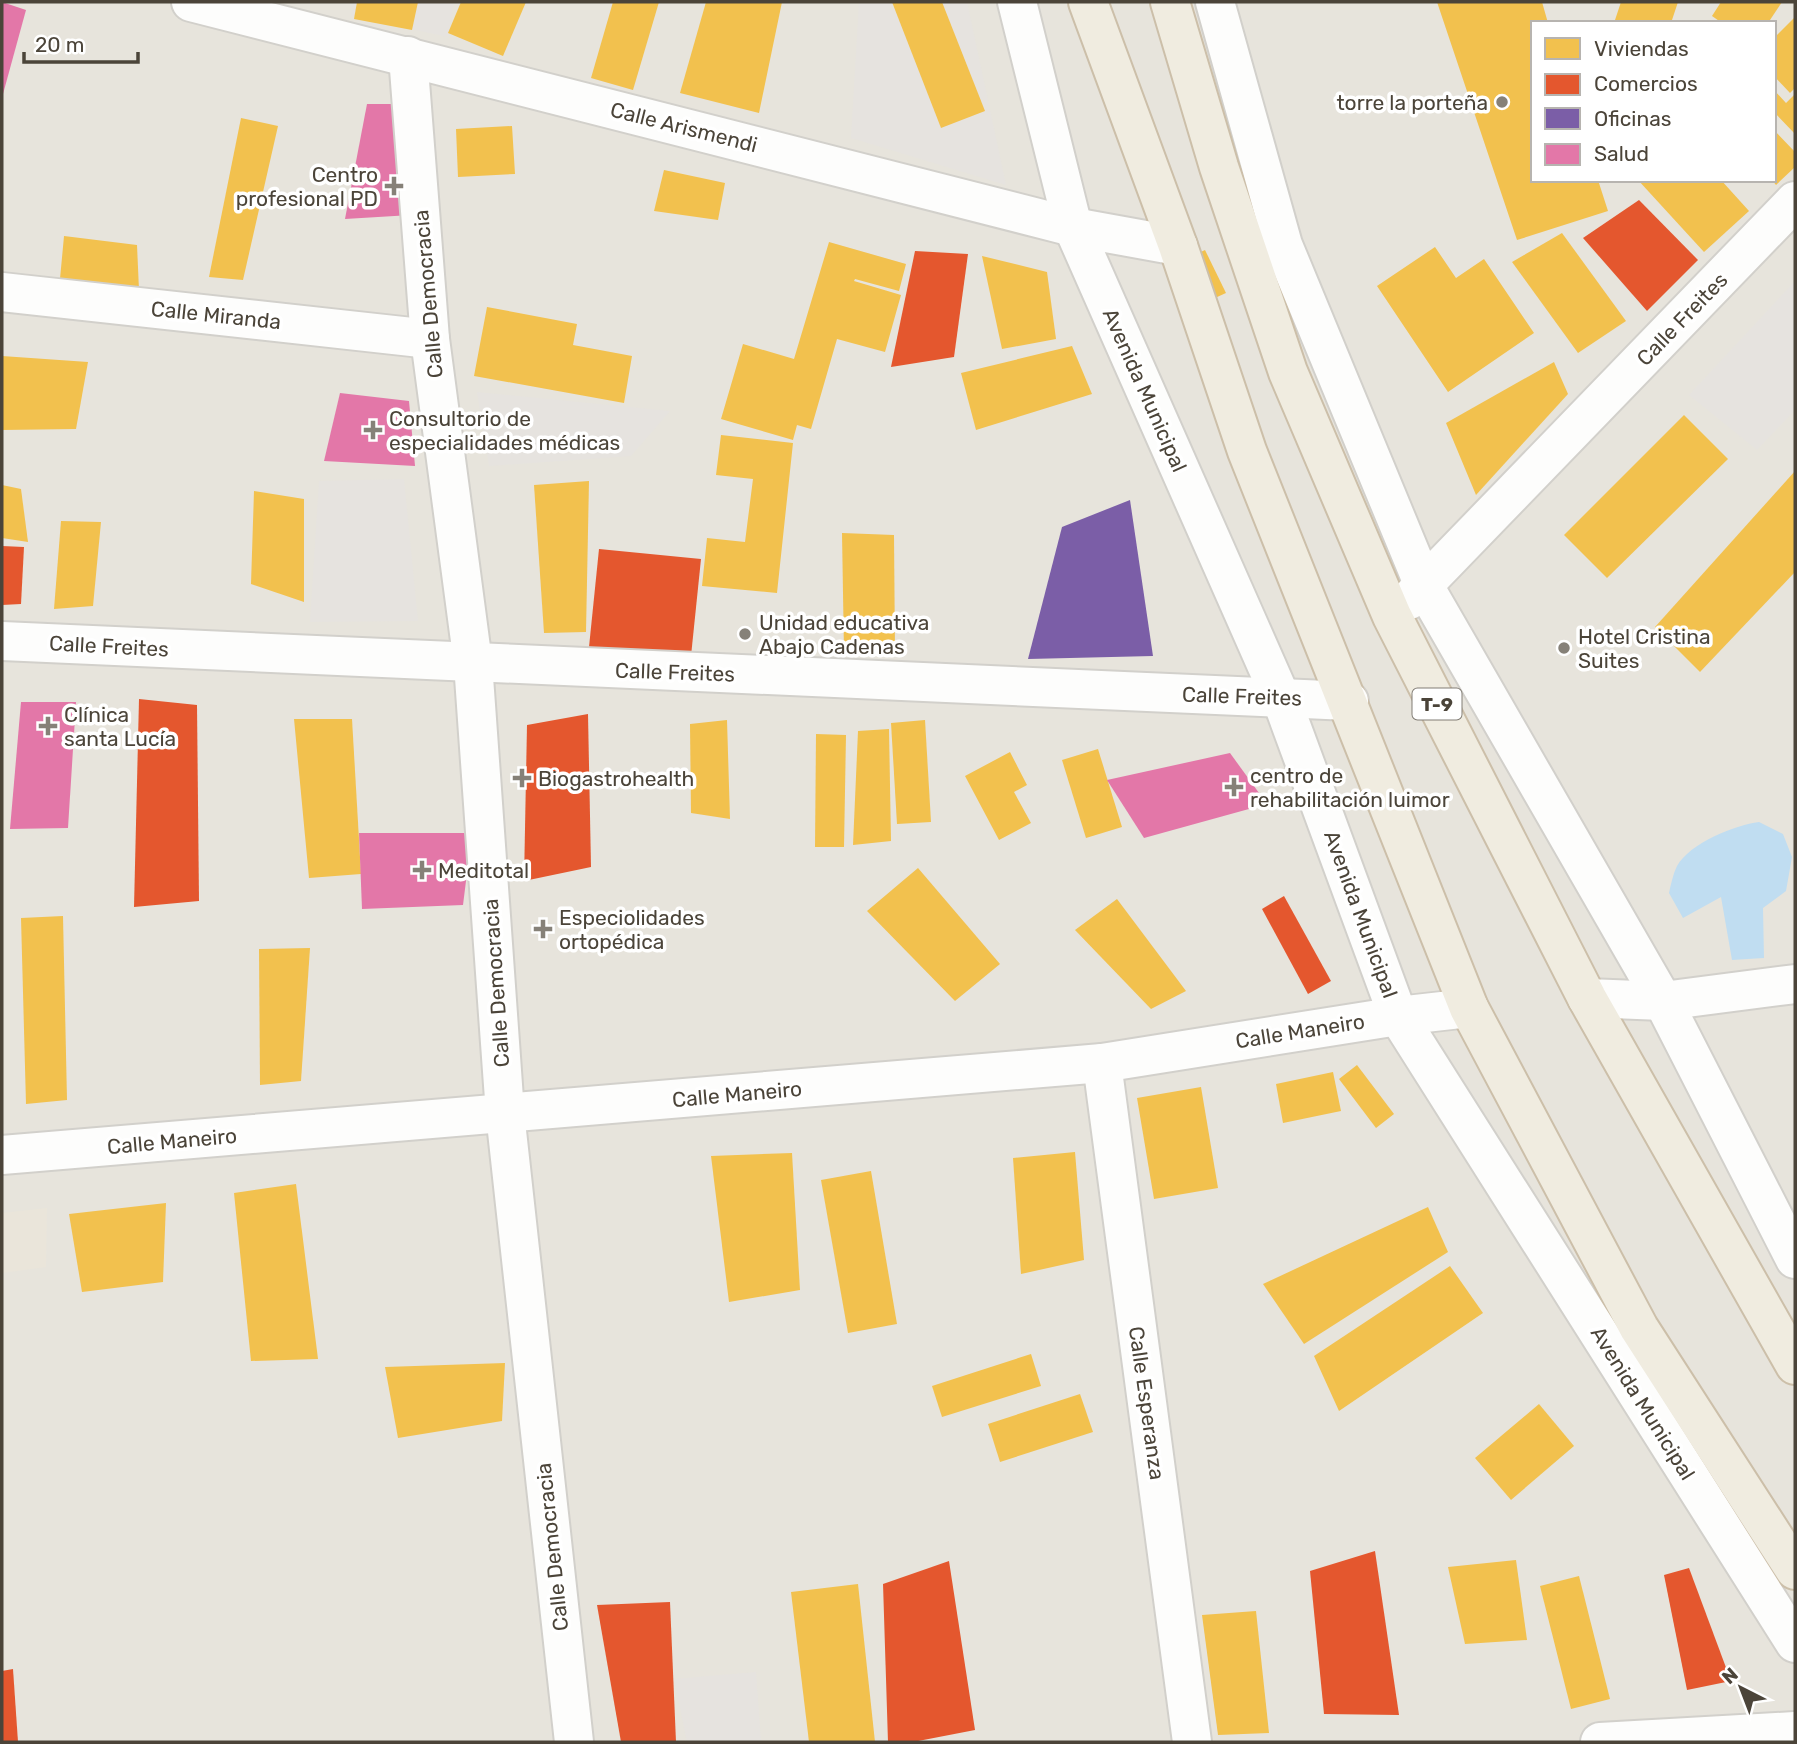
<svg xmlns="http://www.w3.org/2000/svg" width="1797" height="1744" font-family="Rubik,sans-serif">
<rect width="100%" height="100%" fill="#f4f2ee"/>
<!-- residential -->
<path fill="#e7e4dc" fill-rule="evenodd" d="M2,2H1795V1742H2ZM1533,23H1774V180H1533Z"/>
<!-- education -->
<polygon fill="#eae5da" points="47,1208 46,1267 2,1273 2,1213"/>
<!-- parking -->
<g fill="#e6e3df">
<polygon points="353,2 454,2 448,37 351,16"/>
<polygon points="859,2 967,2 1006,185 851,138"/>
<polygon points="1795,281 1795,410 1757,450 1689,395"/>
<polygon points="477,392 670,411 631,456 489,466"/>
<polygon points="404,479 418,621 310,622 319,481"/>
<polygon points="756,1672 761,1742 687,1742 674,1679"/>
</g>
<!-- water -->
<path fill="#c0ddf1" d="M1759,822L1783,834L1792,857L1786,891L1763,908L1764,958L1732,960L1721,897L1683,918L1669,893C1671,884 1673,874 1677,866C1690,843 1735,825 1759,822Z"/>
<!-- homes -->
<g fill="#f2c14e">
<polygon points="357,2 418,2 412,30 354,19"/>
<polygon points="461,2 526,2 503,56 448,33"/>
<polygon points="613,2 659,2 633,90 591,78"/>
<polygon points="706,2 782,2 759,113 680,93"/>
<polygon points="892,2 942,2 985,111 941,128"/>
<polygon points="1437,2 1542,2 1548,23 1533,23 1533,180 1598,180 1608,211 1517,240"/>
<polygon points="1621,2 1678,2 1671,23 1614,23"/>
<polygon points="1721,2 1782,2 1768,23 1722,23 1712,16"/>
<polygon points="1795,17 1795,88 1790,93 1774,76 1774,38"/>
<polygon points="1774,90 1786,103 1795,94 1795,134 1774,112"/>
<polygon points="241,118 278,126 243,280 209,277"/>
<polygon points="512,126 515,174 458,177 456,129"/>
<polygon points="1774,130 1795,152 1795,167 1776,185 1772,180 1774,180"/>
<polygon points="664,170 725,183 718,220 654,211"/>
<polygon points="1638,180 1721,180 1749,211 1704,252"/>
<polygon points="1562,233 1626,321 1578,353 1512,262"/>
<polygon points="64,236 137,245 139,290 60,279"/>
<polygon points="829,242 906,264 899,291 855,279 854,281 901,295 885,352 837,339 811,429 797,425 793,440 721,419 743,344 794,359"/>
<polygon points="1435,247 1456,278 1484,259 1534,333 1448,392 1377,286"/>
<polygon points="1205,250 1226,293 1206,302 1186,259"/>
<polygon points="982,256 1047,272 1056,339 1002,349"/>
<polygon points="487,307 577,324 573,345 632,356 624,403 474,376"/>
<polygon points="1072,346 1092,394 976,430 961,373"/>
<polygon points="2,356 88,362 76,429 2,430"/>
<polygon points="1554,362 1568,394 1476,495 1446,423"/>
<polygon points="1684,415 1728,459 1607,578 1564,535"/>
<polygon points="721,435 793,443 777,593 702,586 707,538 745,542 753,479 716,475"/>
<polygon points="1795,471 1795,572 1700,672 1655,627"/>
<polygon points="589,481 586,632 544,633 534,485"/>
<polygon points="2,485 21,489 28,542 2,538"/>
<polygon points="254,491 304,499 304,602 251,584"/>
<polygon points="61,521 101,522 93,606 54,609"/>
<polygon points="842,533 894,535 895,653 844,653"/>
<polygon points="294,719 352,719 361,874 309,878"/>
<polygon points="727,720 730,819 691,813 690,724"/>
<polygon points="925,720 931,822 897,824 891,723"/>
<polygon points="889,729 891,841 853,845 858,731"/>
<polygon points="816,734 846,735 844,847 815,847"/>
<polygon points="1098,749 1122,827 1086,838 1062,760"/>
<polygon points="1010,752 1027,785 1014,792 1031,823 999,840 965,776"/>
<polygon points="918,868 1000,964 955,1001 867,911"/>
<polygon points="1117,899 1186,991 1151,1009 1075,930"/>
<polygon points="63,916 67,1100 26,1104 21,918"/>
<polygon points="310,948 301,1081 260,1085 259,949"/>
<polygon points="1357,1065 1394,1114 1376,1128 1339,1079"/>
<polygon points="1333,1072 1341,1111 1283,1123 1276,1084"/>
<polygon points="1201,1087 1218,1188 1154,1199 1137,1098"/>
<polygon points="1075,1152 1084,1260 1021,1274 1013,1158"/>
<polygon points="792,1153 800,1290 729,1302 711,1156"/>
<polygon points="871,1171 897,1324 848,1333 821,1180"/>
<polygon points="296,1184 318,1359 251,1361 234,1193"/>
<polygon points="166,1203 163,1282 82,1292 69,1214"/>
<polygon points="1428,1207 1448,1252 1304,1344 1263,1284"/>
<polygon points="1450,1266 1483,1313 1339,1411 1314,1356"/>
<polygon points="1031,1354 1041,1386 942,1417 932,1386"/>
<polygon points="505,1363 502,1421 398,1438 385,1367"/>
<polygon points="1080,1394 1093,1432 1000,1462 988,1424"/>
<polygon points="1539,1404 1574,1446 1511,1500 1475,1458"/>
<polygon points="1516,1560 1527,1640 1465,1644 1448,1567"/>
<polygon points="1579,1576 1610,1699 1571,1709 1540,1586"/>
<polygon points="858,1584 875,1742 809,1742 791,1592"/>
<polygon points="1256,1611 1269,1733 1218,1735 1202,1615"/>
</g>
<!-- shops -->
<g fill="#e4572e">
<polygon points="1639,200 1698,260 1647,311 1583,238"/>
<polygon points="915,251 968,254 954,357 891,367"/>
<polygon points="2,546 24,547 21,604 2,605"/>
<polygon points="599,549 701,559 691,656 589,647"/>
<polygon points="139,699 197,705 199,901 134,907"/>
<polygon points="588,714 591,867 524,881 527,725"/>
<polygon points="1284,896 1331,981 1308,994 1262,909"/>
<polygon points="1375,1551 1399,1715 1324,1714 1310,1571"/>
<polygon points="949,1561 975,1730 913,1742 888,1742 883,1584"/>
<polygon points="1689,1568 1731,1681 1687,1690 1664,1575"/>
<polygon points="670,1602 676,1742 621,1742 597,1605"/>
<polygon points="13,1669 18,1742 2,1742 2,1671"/>
</g>
<!-- offices -->
<polygon fill="#7b5ea7" points="1130,500 1153,656 1028,659 1062,527"/>
<!-- health -->
<g fill="#e377a8">
<polygon points="2,2 26,10 3,94 2,94"/>
<polygon points="367,104 404,104 411,215 345,219"/>
<polygon points="340,393 409,401 415,466 324,461"/>
<polygon points="21,702 76,702 68,828 10,829"/>
<polygon points="1230,753 1267,804 1144,838 1107,780"/>
<polygon points="359,833 472,833 463,905 362,909"/>
</g>
<g fill="none" stroke-linecap="round" stroke-linejoin="round">
<defs>
<g id="minor">
<polyline points="191,2 1073,227 1178,246"/>
<polyline points="1017,2 1073,227 1281,698 1398,1016 1795,1643"/>
<polyline points="1215,2 1283,245 1424,586 1663,1001 1795,1259"/>
<polyline points="408,56 430,339 473,663 505,1113 574,1742"/>
<polyline points="2,292 430,339"/>
<polyline points="1409,600 1795,201"/>
<polyline points="2,641 1349,701"/>
<polyline points="1587,998 1663,1001 1795,984"/>
<polyline points="1102,1063 1192,1742"/>
<polyline points="2,1155 1102,1063 1398,1016 1469,1008"/>
<polyline points="1600,1742 1795,1731"/>
</g>
<g id="trunk">
<polyline points="1088,2 1178,246 1247,451 1469,1008 1639,1328 1795,1570"/>
<polyline points="1170,2 1219,167 1288,372 1392,616 1587,998 1795,1365"/>
</g>
</defs>
<!-- minor casing -->
<use href="#minor" stroke="#d2d0cb" stroke-width="42"/>
<!-- trunk casing -->
<use href="#trunk" stroke="#ccbfa9" stroke-width="42"/>
<!-- minor -->
<use href="#minor" stroke="#fdfdfc" stroke-width="38"/>
<!-- trunk -->
<use href="#trunk" stroke="#f0ece0" stroke-width="38"/>
</g>
<!-- markers -->
<g fill="#868178" stroke="#fff" stroke-width="2.5">
<circle cx="1502" cy="102" r="7"/>
<path d="M390.5 175.5h7v7h7v7h-7v7h-7v-7h-7v-7h7z"/>
<path d="M369.5 419.5h7v7h7v7h-7v7h-7v-7h-7v-7h7z"/>
<circle cx="745" cy="634" r="7"/>
<circle cx="1564" cy="648" r="7"/>
<path d="M44.5 715.5h7v7h7v7h-7v7h-7v-7h-7v-7h7z"/>
<path d="M518.5 767.5h7v7h7v7h-7v7h-7v-7h-7v-7h7z"/>
<path d="M1230.5 776.5h7v7h7v7h-7v7h-7v-7h-7v-7h7z"/>
<path d="M418.5 859.5h7v7h7v7h-7v7h-7v-7h-7v-7h7z"/>
<path d="M539.5 918.5h7v7h7v7h-7v7h-7v-7h-7v-7h7z"/>
</g>
<g text-anchor="middle" dominant-baseline="central" stroke-width="7" stroke-linejoin="round" paint-order="stroke">
<!-- shield labels -->
<rect fill="#fff" stroke="#817c74" stroke-width="2" x="1412.5" y="688.5" width="49" height="31" rx="5"/>
<g font-size="19" font-weight="bold" fill="#4b4439">
<text x="1437" y="704">T-9</text>
</g>
<!-- poi labels -->
<g font-size="21" fill="#4b4439" stroke="#fff" text-anchor="start">
<text x="1488" y="102" text-anchor="end">torre la porteña</text>
<text x="378" y="174" text-anchor="end">Centro<tspan x="378" dy="24">profesional PD</tspan></text>
<text x="389" y="418">Consultorio de<tspan x="389" dy="24">especialidades médicas</tspan></text>
<text x="759" y="622">Unidad educativa<tspan x="759" dy="24">Abajo Cadenas</tspan></text>
<text x="1578" y="636">Hotel Cristina<tspan x="1578" dy="24">Suites</tspan></text>
<text x="64" y="714">Clínica<tspan x="64" dy="24">santa Lucía</tspan></text>
<text x="1250" y="775">centro de<tspan x="1250" dy="24">rehabilitación luimor</tspan></text>
<text x="538" y="778">Biogastrohealth</text>
<text x="438" y="870">Meditotal</text>
<text x="559" y="917">Especiolidades<tspan x="559" dy="24">ortopédica</tspan></text>
</g>
<!-- street labels -->
<g font-size="21" fill="#4b4439" stroke="#fff">
<text transform="translate(684 127) rotate(14)">Calle Arismendi</text>
<text transform="translate(428 294) rotate(-95)">Calle Democracia</text>
<text transform="translate(216 315) rotate(6)">Calle Miranda</text>
<text transform="translate(1682 319) rotate(-46)">Calle Freites</text>
<text transform="translate(1145 390) rotate(66)">Avenida Municipal</text>
<text transform="translate(109 646) rotate(3)">Calle Freites</text>
<text transform="translate(675 672) rotate(2)">Calle Freites</text>
<text transform="translate(1242 696) rotate(2)">Calle Freites</text>
<text transform="translate(1361 914) rotate(70)">Avenida Municipal</text>
<text transform="translate(496 983) rotate(-94)">Calle Democracia</text>
<text transform="translate(1300 1031) rotate(-9)">Calle Maneiro</text>
<text transform="translate(737 1094) rotate(-5)">Calle Maneiro</text>
<text transform="translate(172 1141) rotate(-5)">Calle Maneiro</text>
<text transform="translate(1147 1403) rotate(82)">Calle Esperanza</text>
<text transform="translate(1643 1403) rotate(58)">Avenida Municipal</text>
<text transform="translate(552 1547) rotate(-96)">Calle Democracia</text>
</g>
</g>
<!-- border -->
<rect width="1797" height="1744" fill="none" stroke="#4b4439" stroke-width="7"/>
<!-- legend -->
<rect x="1531" y="21" width="245" height="161" fill="#ffffff" stroke="#b7b4b0" stroke-width="2"/>
<rect x="1545" y="38" width="35" height="21" fill="#f2c14e" stroke="#b7b4b0" stroke-width="2"/>
<text x="1594" y="56" font-size="21" fill="#4b4439">Viviendas</text>
<rect x="1545" y="74" width="35" height="21" fill="#e4572e" stroke="#b7b4b0" stroke-width="2"/>
<text x="1594" y="91" font-size="21" fill="#4b4439">Comercios</text>
<rect x="1545" y="108" width="35" height="21" fill="#7b5ea7" stroke="#b7b4b0" stroke-width="2"/>
<text x="1594" y="126" font-size="21" fill="#4b4439">Oficinas</text>
<rect x="1545" y="144" width="35" height="21" fill="#e377a8" stroke="#b7b4b0" stroke-width="2"/>
<text x="1594" y="161" font-size="21" fill="#4b4439">Salud</text>
<!-- north arrow -->
<g transform="translate(1741 1688) rotate(318)" stroke="#ffffff" stroke-width="5" paint-order="stroke">
<path d="M0-5L12 26L0 18L-12 26Z" fill="#4b4439"/>
<text y="-10" font-size="19" font-weight="bold" text-anchor="middle" fill="#4b4439">N</text>
</g>
<!-- scale -->
<path d="M24 52v10h114v-10" fill="none" stroke="#4b4439" stroke-width="3.5"/>
<text x="35" y="52" font-size="21" fill="#4b4439" stroke="#ffffff" stroke-width="5" paint-order="stroke">20 m</text>
</svg>
